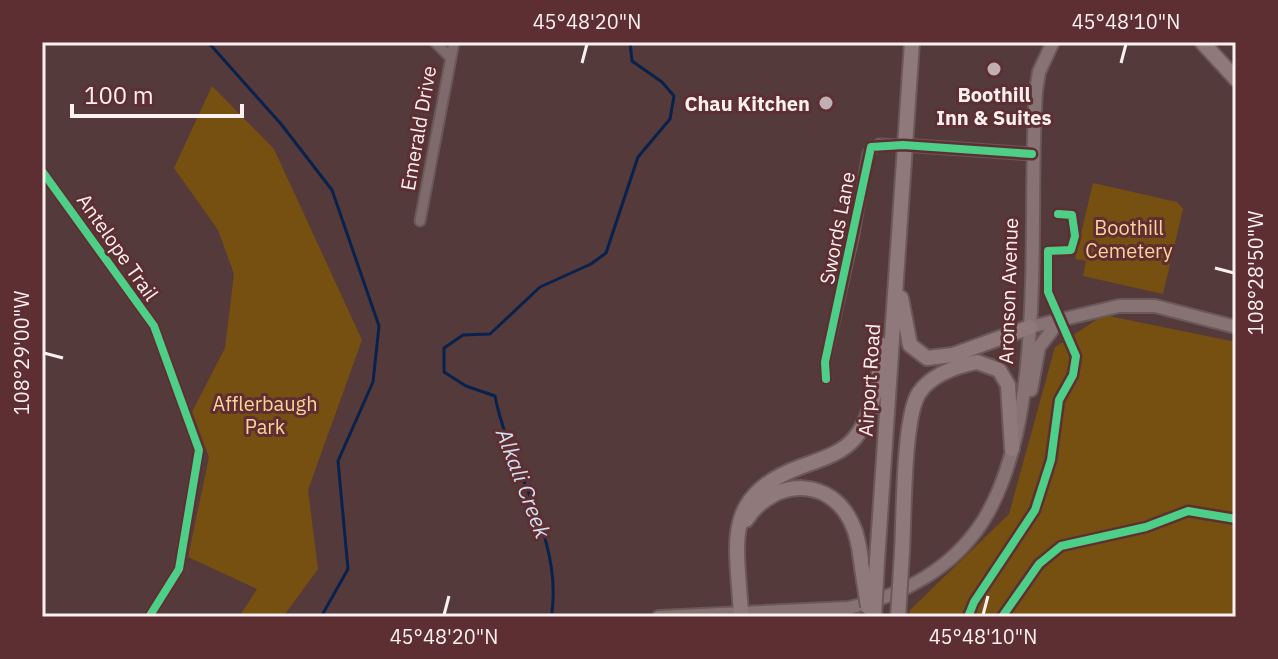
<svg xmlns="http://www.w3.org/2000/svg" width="1278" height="659" font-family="'IBM Plex Sans',sans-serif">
<rect width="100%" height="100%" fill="#543a3b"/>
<!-- green -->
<g fill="#755011">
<polygon points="212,86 274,149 362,340 308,490 318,569 283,617 239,617 257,589 188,557 209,457 192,412 225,348 234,274 218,230 174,168"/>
<polygon points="1093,183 1177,202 1183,209 1163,294 1083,276 1086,261 1075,259"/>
<polygon points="1104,315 1236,342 1236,617 909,617 910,610 1009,514 1055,347"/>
</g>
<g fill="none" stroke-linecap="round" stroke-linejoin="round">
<!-- stream -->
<g stroke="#08224d" stroke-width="3">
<polyline points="208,42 281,124 332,190 379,326 373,382 338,461 348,569 321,617"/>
<path d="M552,612C562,534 509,469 495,396L466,386L444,372V348L463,335L490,334L540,287L591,264L606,253L638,157L670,119L674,96L662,82L632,61L630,42"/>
</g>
<defs>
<g id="minor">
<polyline points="435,42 450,57"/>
<polyline points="42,171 154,326 199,450 179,569 149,617"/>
<polyline points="420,221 454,42"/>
<polyline points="826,379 825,362 854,234 868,153 879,144 903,145"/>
</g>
<polyline id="tertiary" points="903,145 1032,154"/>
<g id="secondary">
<polyline points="1030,327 1119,306 1155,306 1236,327"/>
<polyline points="1031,390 1039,347 1059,321"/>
<path d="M659,617L849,608C903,595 953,568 983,521C1049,416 1027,214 1036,91L1039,72L1053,42"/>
</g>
<g id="trunk">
<polyline points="1202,42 1236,79"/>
<polyline points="901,298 910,345 927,358 953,355 1030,327"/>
<path d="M746,520C774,477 832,476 853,526C859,539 860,554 862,568"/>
<path d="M902,552C904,519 903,417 919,393C931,375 957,366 977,362L999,370L1008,385L1012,449"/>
<polyline points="877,561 912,42"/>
<path d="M741,614C737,542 721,497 800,467C819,460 841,454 854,439C874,416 878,374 885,345"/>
</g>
</defs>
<!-- minor casing -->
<use href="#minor" stroke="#6b5859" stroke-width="13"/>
<!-- tertiary casing -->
<use href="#tertiary" stroke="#6b5859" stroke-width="15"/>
<!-- secondary casing -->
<use href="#secondary" stroke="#6b5859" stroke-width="16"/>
<!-- trunk casing -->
<use href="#trunk" stroke="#6b5859" stroke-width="18"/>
<!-- minor -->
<use href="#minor" stroke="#7f6b6c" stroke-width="9"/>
<!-- tertiary -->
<use href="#tertiary" stroke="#7f6b6c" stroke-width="11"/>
<!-- secondary -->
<use href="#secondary" stroke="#877373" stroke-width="12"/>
<!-- trunk -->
<use href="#trunk" stroke="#90797a" stroke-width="14"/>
<defs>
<g id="trunk-bridge">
<polyline points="862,568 868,607"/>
<polyline points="874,617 877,561"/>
<polyline points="898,617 902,552"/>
</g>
</defs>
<!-- trunk-bridge casing -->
<use href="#trunk-bridge" stroke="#6b5859" stroke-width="18" stroke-linecap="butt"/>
<!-- trunk-bridge -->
<use href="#trunk-bridge" stroke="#90797a" stroke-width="14"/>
<defs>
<g id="cycleway">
<polyline points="42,171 154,326 199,450 179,569 149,617"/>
<polyline points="826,379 825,362 871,147 903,145 1032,154"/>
<polyline points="968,617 974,602 1035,510 1051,460 1059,400 1073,375 1076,356 1048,292 1048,251 1071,250 1075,236 1072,215 1058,214"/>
<polyline points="1002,617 1039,564 1061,546 1146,527 1188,511 1236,519"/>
</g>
</defs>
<!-- cycleway casing -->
<use href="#cycleway" stroke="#5e2f32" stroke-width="13"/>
<!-- cycleway -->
<use href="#cycleway" stroke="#4dcf88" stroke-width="8"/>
</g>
<!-- ticks -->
<path fill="none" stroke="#fcf0f0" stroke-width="3" d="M582,63L587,44M1121,63L1126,44M1215,268L1234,273M44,353L63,358M444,615L449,596M983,615L988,596"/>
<!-- markers -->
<g fill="#c1b0b1" stroke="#5e2f32" stroke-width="3">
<circle cx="994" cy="69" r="8"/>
<circle cx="826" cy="103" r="8"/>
</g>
<g text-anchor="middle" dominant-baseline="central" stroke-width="6" stroke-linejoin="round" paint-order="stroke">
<!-- poi labels -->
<g font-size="20" font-weight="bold" fill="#fcf0f0" stroke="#5e2f32">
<text x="994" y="94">Boothill<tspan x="994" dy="23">Inn &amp; Suites</tspan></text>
<text x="810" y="103" text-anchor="end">Chau Kitchen</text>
</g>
<!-- street labels -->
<g font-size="20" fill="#fcf0f0" stroke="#5e2f32">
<text transform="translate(418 128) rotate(-80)">Emerald Drive</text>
<text transform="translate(837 228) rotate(-79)">Swords Lane</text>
<text transform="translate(118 247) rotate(55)">Antelope Trail</text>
<text transform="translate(1008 291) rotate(-88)">Aronson Avenue</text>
<text transform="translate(869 380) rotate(-86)">Airport Road</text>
</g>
<!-- park labels -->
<g font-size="20" fill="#fcd397" stroke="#5e2f32">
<text x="1129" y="227">Boothill<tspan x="1129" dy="23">Cemetery</tspan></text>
<text x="265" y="403">Afflerbaugh<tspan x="265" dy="23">Park</tspan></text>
</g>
<!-- water labels -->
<g font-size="22" font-style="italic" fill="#d2dff2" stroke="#5e2f32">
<text transform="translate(524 483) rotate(69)">Alkali Creek</text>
</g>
</g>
<!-- border -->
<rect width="1278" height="659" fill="none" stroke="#5e2f32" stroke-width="88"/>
<!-- scale -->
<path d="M72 104v12h170v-12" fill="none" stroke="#fcf0f0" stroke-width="4"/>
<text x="84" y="104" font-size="24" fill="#fcf0f0" stroke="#5e2f32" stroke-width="6" paint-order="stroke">100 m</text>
<rect x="44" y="44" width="1190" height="571" fill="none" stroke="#fcf0f0" stroke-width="3"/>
<g font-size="20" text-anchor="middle" fill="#fcf0f0">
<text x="587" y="29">45°48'20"N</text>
<text x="1126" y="29">45°48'10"N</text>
<text transform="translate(1256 273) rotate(-90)" y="7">108°28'50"W</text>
<text transform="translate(22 353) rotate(-90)" y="7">108°29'00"W</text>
<text x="444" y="644">45°48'20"N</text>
<text x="983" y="644">45°48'10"N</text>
</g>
</svg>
